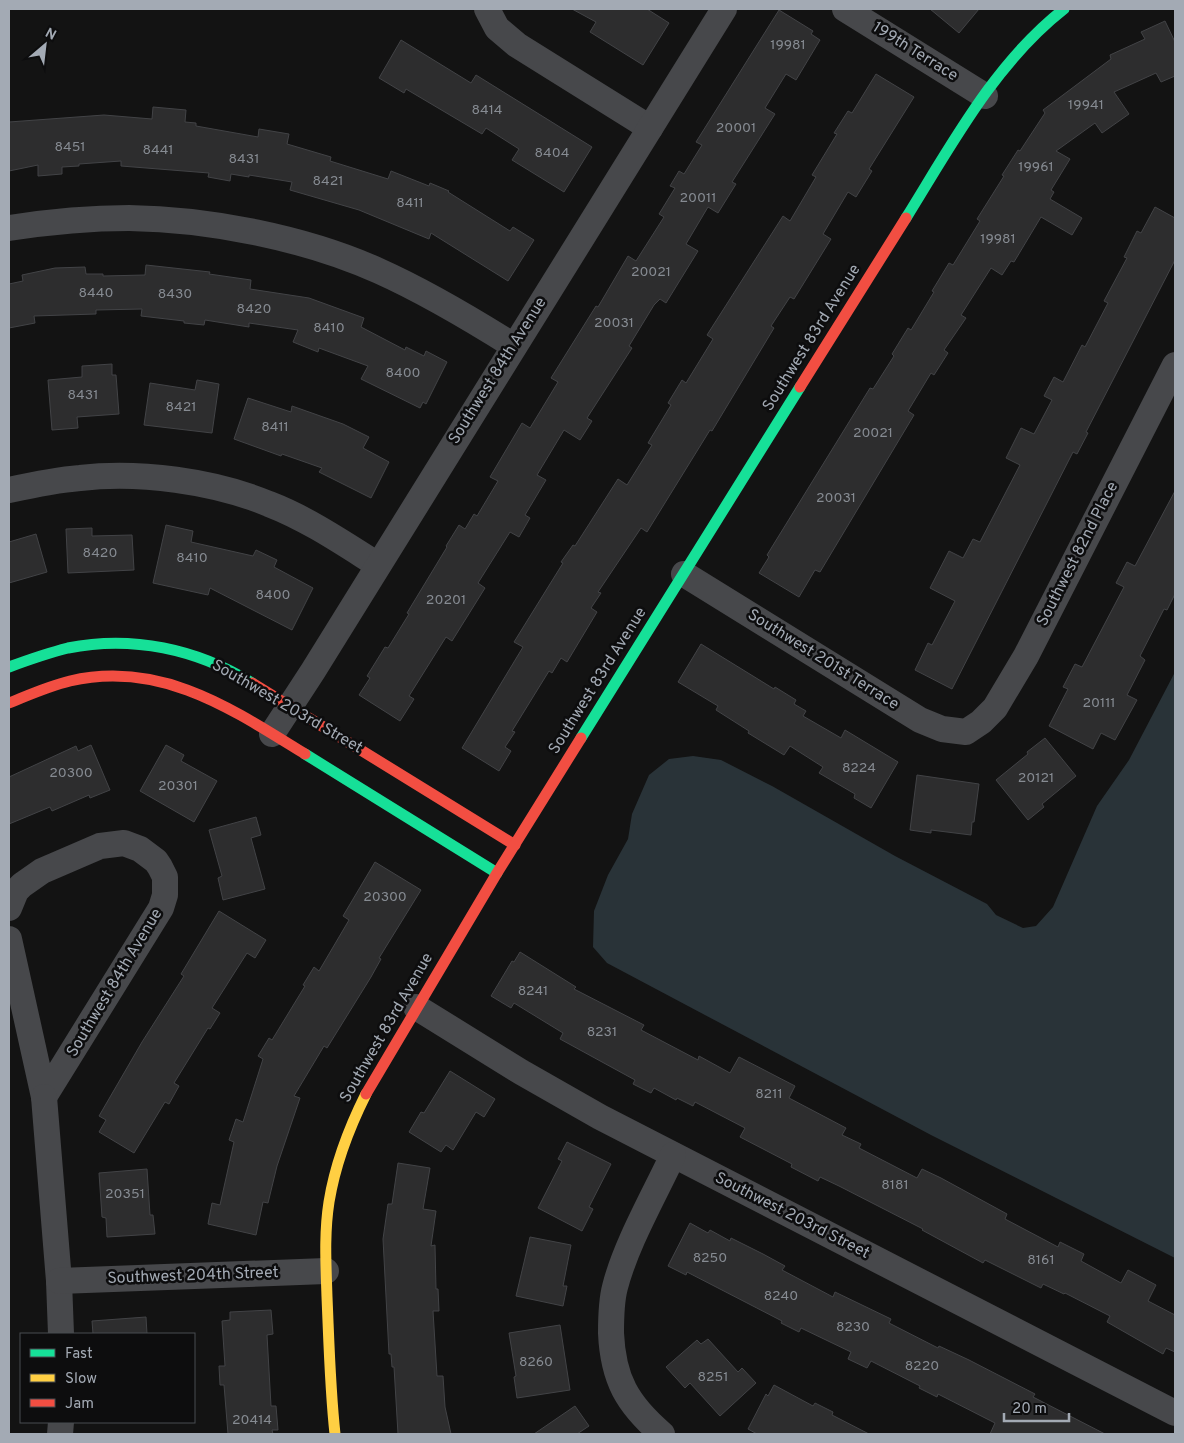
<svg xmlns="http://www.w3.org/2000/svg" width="1184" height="1443" font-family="Overpass,sans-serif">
<rect width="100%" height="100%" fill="#131313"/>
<!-- water -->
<polygon fill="#293338" points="1175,672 1175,1258 931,1135 607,963 593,947 594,911 608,875 628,839 632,814 649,775 669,759 693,756 721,760 772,786 895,856 987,904 996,915 1023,928 1036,926 1053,907 1097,806 1129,760"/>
<!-- building -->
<g fill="#2d2d2e" stroke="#424346">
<polygon points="572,9 647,9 669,23 643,65 590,32 596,22"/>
<polygon points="930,9 979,9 959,33"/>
<polygon points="779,10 813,31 811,34 820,40 796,80 786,74 765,108 775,114 732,182 736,184 718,213 708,207 686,244 698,251 666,303 660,299 654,305 629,346 632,348 587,418 592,421 580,440 564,430 537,475 546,480 525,515 530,518 519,537 510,532 478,583 485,588 452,641 446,637 409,696 414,699 400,721 359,695 370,678 367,676 385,647 388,648 409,614 407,613 447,547 446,546 459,525 465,529 474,514 477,516 498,481 490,477 522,423 530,428 558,382 551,378 596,306 598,307 628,256 636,261 664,217 659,214 675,188 670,186 679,171 684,174 702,145 696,142"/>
<polygon points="1165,21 1175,42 1175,76 1161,82 1156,73 1114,92 1129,114 1102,133 1095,123 1056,151 1070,159 1051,190 1054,192 1050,199 1082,218 1072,235 1041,217 1014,262 1011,261 1002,275 991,268 961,315 966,318 944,350 948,353 934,375 931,373 908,411 914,415 820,572 815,570 799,597 759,573 769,557 767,555 870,388 873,389 894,356 892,354 908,328 911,330 934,292 932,291 949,263 953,265 980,221 977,219 1004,176 1002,175 1018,150 1020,151 1045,113 1043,110 1111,59 1110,55 1145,39 1141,32"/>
<polygon points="401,40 471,83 476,75 592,147 564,192 512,160 519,149 486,128 482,134 406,89 404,93 379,78"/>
<polygon points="876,74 914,97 869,169 872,171 856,197 848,192 823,234 831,239 794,299 790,297 771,326 774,328 712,431 710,430 647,532 641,528 598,592 601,593 591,608 597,612 567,662 561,658 552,673 549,671 512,731 515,732 505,747 511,751 499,771 462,748 523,647 514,642 563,563 561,562 573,545 575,546 618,479 627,485 652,445 648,443 671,405 668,403 682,380 686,383 713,339 707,335 783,216 790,221 816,177 812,175 837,134 834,133 848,111 852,113"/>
<polygon points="153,107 186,110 185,122 196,123 196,126 258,137 259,129 289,134 287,144 331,157 330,161 388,179 391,171 429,186 430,183 449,191 448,192 510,231 513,227 534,240 508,281 431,233 429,239 359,210 290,190 292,182 249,175 249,177 231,174 230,181 208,177 209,173 121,166 121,161 79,164 79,166 62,167 62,174 38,176 38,165 9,171 9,122 104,115 152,119"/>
<polygon points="1155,207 1175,218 1175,260 1086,432 1088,433 1077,454 1073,452 952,689 915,670 928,643 932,645 955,601 930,588 949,551 963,558 973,539 980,542 1020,465 1006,458 1021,428 1034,434 1052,400 1044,396 1054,377 1063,382 1082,345 1085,347 1108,303 1104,301 1127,258 1124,257 1137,231 1141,233"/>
<polygon points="146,265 210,272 209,274 251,280 250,289 309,298 364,318 361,327 405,350 406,347 424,356 426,351 447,362 426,404 423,402 420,408 361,379 368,366 319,348 318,352 293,342 298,330 249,323 249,327 205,320 204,325 184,323 184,321 141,316 142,309 96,310 96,314 34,316 35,323 9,328 9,284 23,281 22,275 55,268 85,267 86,274 103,274 103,276 145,275"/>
<polygon points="112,364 112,375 116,375 119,414 77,417 78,428 52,430 48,380 82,377 82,366"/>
<polygon points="197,380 219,384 212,433 144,425 150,383 195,390"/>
<polygon points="248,398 291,412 292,406 343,424 369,437 363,448 389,462 371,498 319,472 322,468 282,454 281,456 234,439"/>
<polygon points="1175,491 1175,594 1167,610 1164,609 1140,656 1145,660 1127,695 1137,700 1115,740 1101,733 1093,749 1049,726 1068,689 1063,687 1075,664 1082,667 1124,587 1116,583 1127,562 1135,566"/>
<polygon points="166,525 193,531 191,542 253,556 256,550 277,560 274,567 313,588 292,630 210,588 208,595 153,583"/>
<polygon points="92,528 92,536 132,535 134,570 68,573 66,529"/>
<polygon points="36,534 47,572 9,583 9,542"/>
<polygon points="701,644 774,689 775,687 796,700 794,704 806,711 803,716 841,738 845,730 898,762 871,808 854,798 855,794 819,773 823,767 790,746 784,755 748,733 749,731 716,710 718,706 678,682"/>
<polygon points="1045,738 1076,776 1042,804 1044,807 1028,820 996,780 1028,754 1027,752"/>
<polygon points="91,745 110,790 90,798 89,795 52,811 50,807 9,824 9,777 76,746 78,751"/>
<polygon points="166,745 184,755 181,761 217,781 194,822 140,791"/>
<polygon points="917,775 979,784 974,822 972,822 971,835 931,830 931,833 910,830"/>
<polygon points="256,817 261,835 251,838 265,889 223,900 218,878 222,876 209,830"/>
<polygon points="375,862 421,890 379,958 381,959 371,977 327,1048 324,1046 294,1096 300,1098 277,1166 268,1203 263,1202 256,1235 208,1224 212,1203 220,1205 234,1142 229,1140 236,1119 243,1122 263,1059 258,1056 269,1038 272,1040 305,986 303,985 314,967 319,971 349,920 343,916"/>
<polygon points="219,911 266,940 255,958 247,953 212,1008 220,1013 210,1029 208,1028 174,1083 179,1086 169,1104 165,1102 134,1153 99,1132 106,1120 99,1116 142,1042 184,976 181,974"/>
<polygon points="520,952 576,987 574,989 644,1025 641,1030 698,1060 699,1056 730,1073 739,1057 795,1086 789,1098 846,1128 842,1135 861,1144 859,1148 917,1178 922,1169 941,1178 1007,1214 1005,1219 1058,1247 1060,1242 1084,1254 1081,1261 1121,1283 1128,1270 1156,1285 1148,1301 1175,1315 1175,1352 1166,1348 1163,1354 1107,1322 1110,1316 1065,1293 1064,1294 1043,1284 1041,1288 985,1260 983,1263 922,1230 923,1229 839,1186 820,1177 818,1181 791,1167 792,1164 740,1137 745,1128 695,1102 693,1106 677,1098 676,1100 654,1088 651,1093 633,1084 635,1080 560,1039 563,1033 514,1003 511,1008 491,996 512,961 514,962"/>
<polygon points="450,1071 495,1099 484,1117 476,1112 453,1150 446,1145 441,1152 409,1132 421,1112 424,1113"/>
<polygon points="567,1142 611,1164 589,1207 593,1209 582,1231 538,1208 562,1161 558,1159"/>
<polygon points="398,1163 430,1168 423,1209 436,1211 431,1246 435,1245 436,1289 438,1289 439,1311 433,1311 437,1376 443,1376 445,1407 451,1434 398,1434 394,1367 392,1367 391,1354 389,1354 383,1239 388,1204 392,1204"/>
<polygon points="147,1169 150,1215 153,1215 155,1234 107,1237 106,1218 102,1217 99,1173"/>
<polygon points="690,1223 708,1233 710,1230 730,1241 731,1238 763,1254 785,1266 782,1270 833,1297 835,1292 891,1319 889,1323 938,1348 939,1346 969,1360 1035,1394 1033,1397 1105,1434 990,1434 995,1423 938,1394 937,1397 919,1388 920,1386 871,1361 867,1368 848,1359 851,1352 801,1328 799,1332 781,1323 782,1321 687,1272 686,1275 668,1266"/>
<polygon points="530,1237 571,1245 563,1286 567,1286 563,1306 516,1296"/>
<polygon points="271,1310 273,1334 267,1335 271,1406 276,1406 278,1430 272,1430 273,1434 228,1434 224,1385 220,1385 219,1366 225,1366 222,1321 230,1320 230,1312"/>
<polygon points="146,1317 147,1334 93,1334 92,1321"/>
<polygon points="560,1325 570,1390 517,1398 514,1377 516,1376 509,1333"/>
<polygon points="708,1339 738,1372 742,1368 756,1383 720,1416 690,1383 685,1388 666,1367 697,1340 701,1344"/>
<polygon points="774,1385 813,1406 815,1403 833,1412 832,1415 869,1434 757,1434 748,1429 766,1394 768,1396"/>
<polygon points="575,1406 589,1426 577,1434 534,1434"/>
</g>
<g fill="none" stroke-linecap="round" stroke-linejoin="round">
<!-- street -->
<g stroke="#47484b" stroke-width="26">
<polyline points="487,9 497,28 517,45 650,128"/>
<polyline points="845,9 985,96"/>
<path d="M9,228C48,222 89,218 129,218C209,219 306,238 379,271C426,292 471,319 514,346"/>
<path d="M9,490C32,485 56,480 80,478C139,471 214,481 269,504C308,519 343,543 378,565"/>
<polyline points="684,574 920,720 942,729 966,732 981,722 995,708 1026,656 1175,365"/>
<polyline points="272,734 313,671 724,9"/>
<polyline points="9,908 16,891 22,885 42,871 100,846 124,843 140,849 156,861 160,867 165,877 165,895 161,908 44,1097 9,939"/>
<polyline points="416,1007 521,1072 600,1117 1175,1413"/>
<polyline points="44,1097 59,1281 61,1334"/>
<polyline points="59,1281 326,1271"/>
<polyline points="60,1434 61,1422"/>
<path d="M662,1434C627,1404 613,1379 611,1333C611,1318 611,1302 615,1287C626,1244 654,1196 673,1155"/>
</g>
<!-- fast -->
<g stroke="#16e098" stroke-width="11">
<path d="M906,218C952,144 995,63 1064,9"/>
<path d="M9,667C28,660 48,653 68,648C132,635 197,649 252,683"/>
<polyline points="581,738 800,387"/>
<polyline points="305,754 497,873"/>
</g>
<!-- slow -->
<path stroke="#ffcf43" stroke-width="11" d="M335,1434C330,1388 329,1343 327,1297C326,1265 324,1234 329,1202C335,1165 349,1128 366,1094"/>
<!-- jam -->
<g stroke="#f24e42" stroke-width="11">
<polyline points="800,387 906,218"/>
<polyline points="252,683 515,845"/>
<path d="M9,703C29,695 49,686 70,681C161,660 232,709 305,754"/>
<polyline points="366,1094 497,873 581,738"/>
</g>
</g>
<g text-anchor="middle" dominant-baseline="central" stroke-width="5" stroke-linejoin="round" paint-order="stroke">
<!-- number labels -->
<g font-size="14" fill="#868b92">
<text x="788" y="45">19981</text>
<text x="1086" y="105">19941</text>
<text x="487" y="110">8414</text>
<text x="736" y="128">20001</text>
<text x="70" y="147">8451</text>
<text x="158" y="150">8441</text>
<text x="552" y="153">8404</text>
<text x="244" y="159">8431</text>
<text x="1036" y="167">19961</text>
<text x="328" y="181">8421</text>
<text x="698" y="198">20011</text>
<text x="410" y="203">8411</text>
<text x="998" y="239">19981</text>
<text x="651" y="272">20021</text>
<text x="96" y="293">8440</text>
<text x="175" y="294">8430</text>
<text x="254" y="309">8420</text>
<text x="614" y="323">20031</text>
<text x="329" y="328">8410</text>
<text x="403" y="373">8400</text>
<text x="83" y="395">8431</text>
<text x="181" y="407">8421</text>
<text x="275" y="427">8411</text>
<text x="873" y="433">20021</text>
<text x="836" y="498">20031</text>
<text x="100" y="553">8420</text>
<text x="192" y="558">8410</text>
<text x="273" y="595">8400</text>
<text x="446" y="600">20201</text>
<text x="1099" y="703">20111</text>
<text x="859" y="768">8224</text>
<text x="71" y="773">20300</text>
<text x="1036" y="778">20121</text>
<text x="178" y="786">20301</text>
<text x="385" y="897">20300</text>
<text x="533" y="991">8241</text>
<text x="602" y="1032">8231</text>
<text x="769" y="1094">8211</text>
<text x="895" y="1185">8181</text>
<text x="125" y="1194">20351</text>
<text x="710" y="1258">8250</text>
<text x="1041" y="1260">8161</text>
<text x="781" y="1296">8240</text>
<text x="853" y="1327">8230</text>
<text x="536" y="1362">8260</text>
<text x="922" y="1366">8220</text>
<text x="713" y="1377">8251</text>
<text x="252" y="1420">20414</text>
</g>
<!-- street labels -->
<g font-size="16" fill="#a3aab4" stroke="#0d0d0e">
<text transform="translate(915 52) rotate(32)">199th Terrace</text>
<text transform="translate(812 338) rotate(-58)">Southwest 83rd Avenue</text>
<text transform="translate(498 371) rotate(-58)">Southwest 84th Avenue</text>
<text transform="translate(1078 554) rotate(-63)">Southwest 82nd Place</text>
<text transform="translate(823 660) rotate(32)">Southwest 201st Terrace</text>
<text transform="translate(598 681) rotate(-58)">Southwest 83rd Avenue</text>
<text transform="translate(287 707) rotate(30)">Southwest 203rd Street</text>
<text transform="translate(115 983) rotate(-59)">Southwest 84th Avenue</text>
<text transform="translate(387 1028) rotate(-60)">Southwest 83rd Avenue</text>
<text transform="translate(792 1216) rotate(27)">Southwest 203rd Street</text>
<text transform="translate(193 1276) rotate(-2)">Southwest 204th Street</text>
</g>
</g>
<!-- border -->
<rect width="1184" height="1443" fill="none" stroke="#a3aab4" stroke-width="20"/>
<!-- legend -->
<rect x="20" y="1333" width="175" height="90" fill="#0d0d0e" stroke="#494c50"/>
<rect x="30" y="1349" width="25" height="8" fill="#16e098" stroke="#494c50"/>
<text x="65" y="1358" font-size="15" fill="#a3aab4">Fast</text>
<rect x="30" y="1374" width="25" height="8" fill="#ffcf43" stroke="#494c50"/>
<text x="65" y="1383" font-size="15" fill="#a3aab4">Slow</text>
<rect x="30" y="1399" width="25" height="8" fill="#f24e42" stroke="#494c50"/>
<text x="65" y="1408" font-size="15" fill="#a3aab4">Jam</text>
<!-- north arrow -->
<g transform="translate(45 45) rotate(28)" stroke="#0d0d0e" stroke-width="4" paint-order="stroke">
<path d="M0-4L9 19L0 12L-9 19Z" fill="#a3aab4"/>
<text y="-8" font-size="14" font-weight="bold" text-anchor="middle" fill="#a3aab4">N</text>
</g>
<!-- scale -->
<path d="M1004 1413v8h65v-8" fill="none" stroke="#a3aab4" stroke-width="2.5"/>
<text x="1012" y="1413" font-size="15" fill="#a3aab4" stroke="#0d0d0e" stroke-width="4" paint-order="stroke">20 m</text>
</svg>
